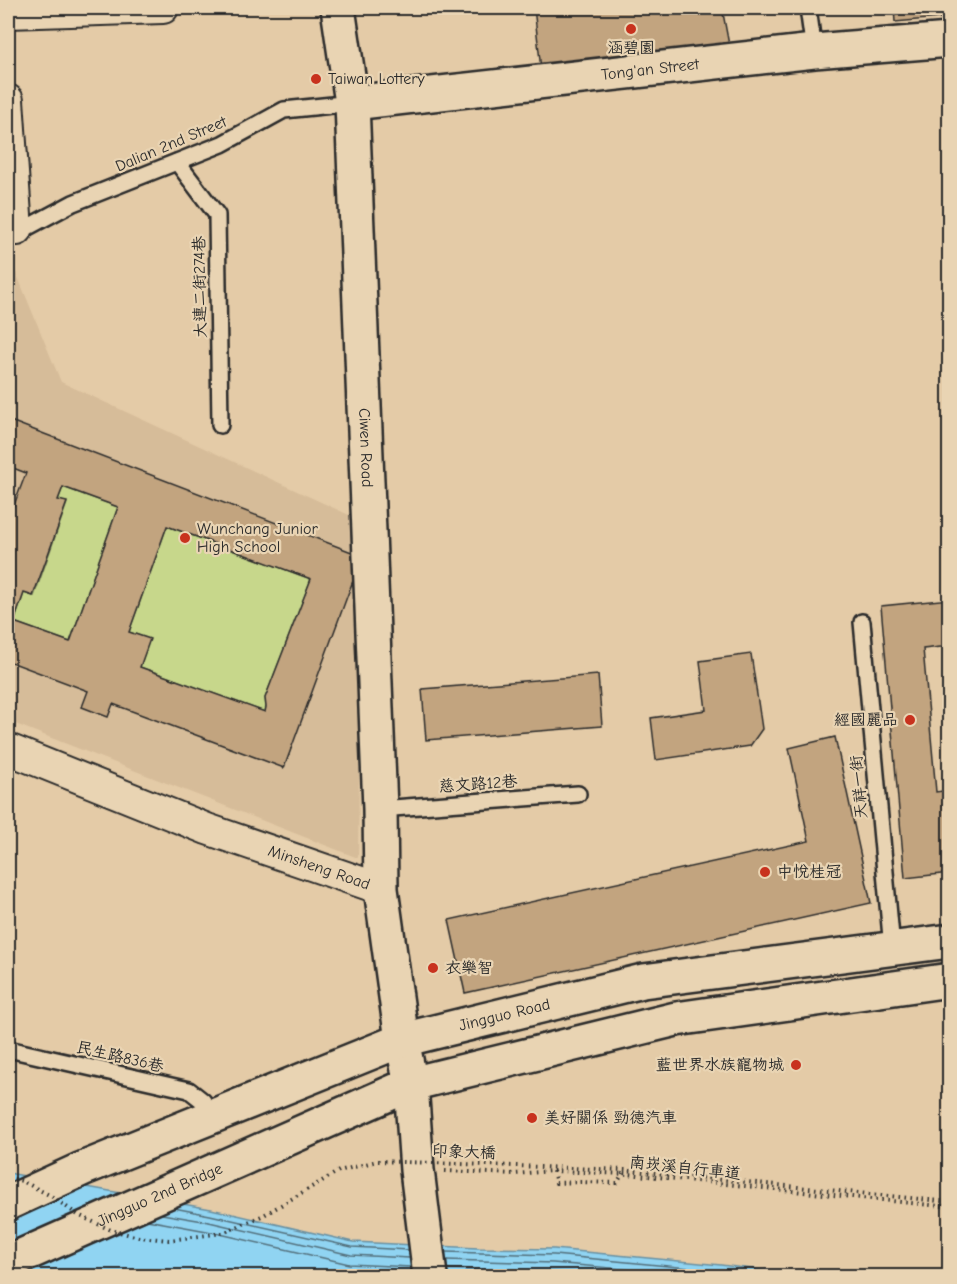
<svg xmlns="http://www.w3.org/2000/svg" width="957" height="1284" font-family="'Comic Neue','LXGW WenKai TC',sans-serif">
<rect width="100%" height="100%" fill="#e4cba7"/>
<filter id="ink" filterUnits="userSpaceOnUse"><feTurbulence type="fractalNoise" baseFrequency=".0167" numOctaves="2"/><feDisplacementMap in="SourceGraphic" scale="12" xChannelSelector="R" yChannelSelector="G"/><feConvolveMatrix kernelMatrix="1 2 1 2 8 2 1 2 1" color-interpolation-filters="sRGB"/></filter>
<g filter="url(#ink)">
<!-- built -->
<polygon fill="#d6bc99" points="8,253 61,382 362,521 358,858 8,721"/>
<!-- green -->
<g fill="#c7d78b" stroke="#79815b" stroke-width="1.5">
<polygon points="63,487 118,507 70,642 14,622 24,593 34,596 67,503 58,500"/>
<polygon points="167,526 311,579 265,698 266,707 265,712 140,667 149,639 129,632"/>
</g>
<!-- water -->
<polygon fill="#90d4f2" stroke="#6890a2" stroke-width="1.5" points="8,1173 211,1209 353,1242 478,1248 554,1249 721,1265 807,1276 8,1276"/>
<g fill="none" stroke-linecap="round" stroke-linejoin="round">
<!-- shore -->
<g stroke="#536f7b" stroke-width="1.5">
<polyline points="174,1208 210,1215 352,1247 409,1250"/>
<polyline points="162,1214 209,1222 351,1255 410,1258"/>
<polyline points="147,1220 207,1231 349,1264 411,1267"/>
<polyline points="445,1252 554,1255 720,1271 763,1276"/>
<polyline points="446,1260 553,1263 702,1276"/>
<polyline points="447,1269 553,1272 605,1276"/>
</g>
</g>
<!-- building -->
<g fill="#c2a47f" stroke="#2b2b2b" stroke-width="1.5" fill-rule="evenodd">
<polygon points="534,8 722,8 730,50 541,69"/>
<polygon points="894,8 950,8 950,17 895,22"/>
<path d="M8,420L362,556L284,768L113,704L108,717L82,707L88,691L8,661V521L26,473L8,466ZM63,487L118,507L70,642L14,622L24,593L33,596L67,502L58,500ZM167,526L311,579L265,698L266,707L265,712L140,667L150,639L129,632Z"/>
<polygon points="950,599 950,646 923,649 936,792 950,790 950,873 905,878 881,606"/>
<polygon points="751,654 762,729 750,746 656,760 651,718 706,710 700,661"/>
<polygon points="598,675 602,726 426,740 422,689"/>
<polygon points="835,737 871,903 465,993 449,920 809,841 789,748"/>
</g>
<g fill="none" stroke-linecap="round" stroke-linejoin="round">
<defs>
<g id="service">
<polyline points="808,8 814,51"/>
<polyline points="177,162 217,215 220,425"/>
<polyline points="13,231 30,226 73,203 222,144 284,110 352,103"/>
<polyline points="862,622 892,948"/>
<polyline points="380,809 578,794"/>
<polyline points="8,1049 189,1090 203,1101 213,1117"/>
</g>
<g id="minor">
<polyline points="8,13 163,8"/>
<polyline points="8,100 17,230"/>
<path id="s1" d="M8,749L207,829L381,889"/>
</g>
<g id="tertiary">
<path id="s2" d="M338,8L352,103L380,809L381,889L402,1040L411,1084L417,1170L430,1276"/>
<path id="s3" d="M352,103L814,51L950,40"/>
<path id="s4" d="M8,1203L82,1169L402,1040L643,981L950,941"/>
<path id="s5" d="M8,1262L411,1084L676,1019L950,980"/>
</g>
</defs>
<!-- service casing -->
<use href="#service" stroke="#2b2b2b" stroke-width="20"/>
<!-- minor casing -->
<use href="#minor" stroke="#2b2b2b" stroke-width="34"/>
<!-- tertiary casing -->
<use href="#tertiary" stroke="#2b2b2b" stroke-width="38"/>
<!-- path -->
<polyline stroke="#2b2b2b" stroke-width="4" stroke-dasharray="1.5 4.5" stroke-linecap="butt" points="445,1171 514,1174 553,1171 628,1174 950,1207"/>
<!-- service -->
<use href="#service" stroke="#e9d4b3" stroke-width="15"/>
<!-- minor -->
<use href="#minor" stroke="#e9d4b3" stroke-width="30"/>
<!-- tertiary -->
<use href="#tertiary" stroke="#e9d4b3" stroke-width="33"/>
<!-- path-bridge -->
<g stroke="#2b2b2b" stroke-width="4" stroke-dasharray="1.5 4.5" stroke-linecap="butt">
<polyline points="553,1171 556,1183 581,1182 617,1183 625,1170"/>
<polyline points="8,1177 22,1181 51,1196 78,1215 111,1230 139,1237 169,1240 223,1233 264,1215 339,1171 377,1161 625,1170 950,1202"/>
</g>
</g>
</g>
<!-- markers -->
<g fill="#c8321e" stroke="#e9d4b3" stroke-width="2">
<circle cx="631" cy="29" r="6"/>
<circle cx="316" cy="79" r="6"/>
<circle cx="185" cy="538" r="6"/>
<circle cx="910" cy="720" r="6"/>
<circle cx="765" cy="872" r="6"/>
<circle cx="433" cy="968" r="6"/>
<circle cx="796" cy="1065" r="6"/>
<circle cx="532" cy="1118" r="6"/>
</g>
<g text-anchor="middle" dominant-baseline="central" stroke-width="4.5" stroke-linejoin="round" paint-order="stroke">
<!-- poi labels -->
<g font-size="16" fill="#2b2b2b" stroke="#e9d4b3" text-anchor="start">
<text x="631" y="48" text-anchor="middle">涵碧園</text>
<text x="328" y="79">Taiwan Lottery</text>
<text x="197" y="529">Wunchang Junior<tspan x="197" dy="18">High School</tspan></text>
<text x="898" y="720" text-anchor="end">經國麗品</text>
<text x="777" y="872">中悅桂冠</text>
<text x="445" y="968">衣樂智</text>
<text x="784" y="1065" text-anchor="end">藍世界水族寵物城</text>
<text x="544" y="1118">美好關係 勁德汽車</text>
</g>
<!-- street labels -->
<g font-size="16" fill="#2b2b2b" stroke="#e9d4b3">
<text stroke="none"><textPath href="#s3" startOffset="300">Tong'an Street</textPath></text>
<text transform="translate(171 144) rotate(-23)">Dalian 2nd Street</text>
<text transform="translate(200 287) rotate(-91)">大連二街274巷</text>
<text stroke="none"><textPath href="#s2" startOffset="441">Ciwen Road</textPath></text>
<text transform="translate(478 784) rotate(-4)">慈文路12巷</text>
<text transform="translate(859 787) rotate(-95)">天祥一街</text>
<text stroke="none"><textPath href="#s1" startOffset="333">Minsheng Road</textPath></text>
<text stroke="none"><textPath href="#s4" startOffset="532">Jingguo Road</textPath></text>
<text transform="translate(120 1057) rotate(13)">民生路836巷</text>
<text transform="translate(464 1152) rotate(2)">印象大橋</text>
<text transform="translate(685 1168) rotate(6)">南崁溪自行車道</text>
<text stroke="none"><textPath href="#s5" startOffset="166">Jingguo 2nd Bridge</textPath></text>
</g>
</g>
<!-- margin -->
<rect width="957" height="1284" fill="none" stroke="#e9d4b3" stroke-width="30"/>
<rect x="15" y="15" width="927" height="1254" fill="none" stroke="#2b2b2b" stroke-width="2" filter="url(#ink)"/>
</svg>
